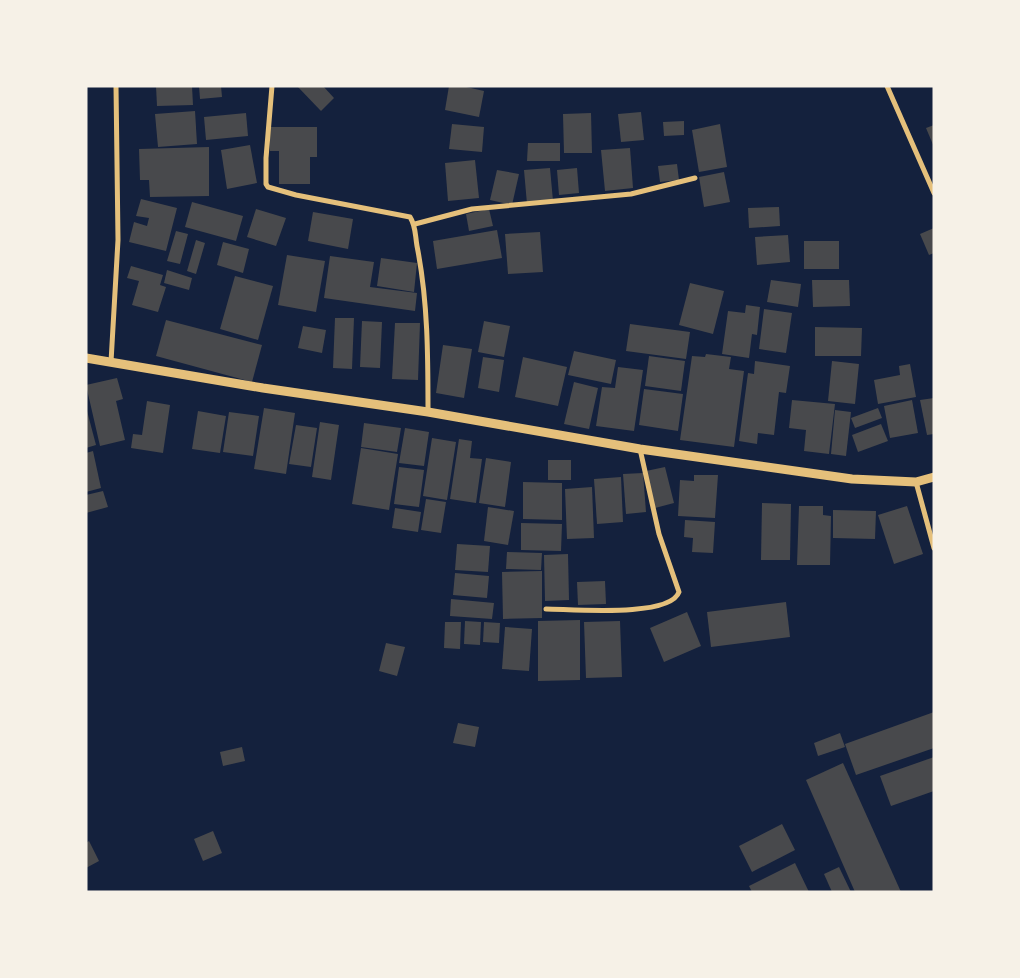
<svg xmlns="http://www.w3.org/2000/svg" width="1020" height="978" font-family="Raleway,sans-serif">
<rect width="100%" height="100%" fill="#14213d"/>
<!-- building -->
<g fill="#48494c">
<polygon points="156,86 192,86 193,105 157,106"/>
<polygon points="199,86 221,86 222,97 200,99"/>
<polygon points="297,86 323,86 334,98 321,111"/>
<polygon points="449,86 462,86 484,91 479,117 445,110"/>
<polygon points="195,111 197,144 158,147 155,114"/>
<polygon points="641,112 644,140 621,142 618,114"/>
<polygon points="246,113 248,136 206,140 204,117"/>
<polygon points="591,113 592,153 564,153 563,114"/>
<polygon points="684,121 684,135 664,136 663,122"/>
<polygon points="452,124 484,127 482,152 449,149"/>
<polygon points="720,124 727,167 699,172 692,130"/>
<polygon points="934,125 934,147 926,128"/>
<polygon points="270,127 317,127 317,157 310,157 310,184 279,184 279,151 270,151"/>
<polygon points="528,143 560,143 560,161 527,161"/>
<polygon points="250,145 257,183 227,189 221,150"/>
<polygon points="209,147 209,196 150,197 149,180 140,180 139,149"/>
<polygon points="630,148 633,188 605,191 601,150"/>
<polygon points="475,160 479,198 448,201 445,163"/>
<polygon points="677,164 679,180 660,182 658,166"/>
<polygon points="550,168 553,201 527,204 524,170"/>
<polygon points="577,168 579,193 559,195 557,170"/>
<polygon points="497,170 519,174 512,205 490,200"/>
<polygon points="724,172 730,202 704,207 699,177"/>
<polygon points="141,199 177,208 166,251 129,242 134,222 147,226 149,218 136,216"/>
<polygon points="192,202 243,216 236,241 185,227"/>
<polygon points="779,207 780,226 749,228 748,208"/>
<polygon points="256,209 286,218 276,246 247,237"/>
<polygon points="489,209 493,226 469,231 466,214"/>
<polygon points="313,212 353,219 348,249 308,241"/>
<polygon points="934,228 934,253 929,255 920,234"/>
<polygon points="497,230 502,258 437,269 433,241"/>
<polygon points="176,231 188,234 180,264 167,261"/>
<polygon points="540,232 543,272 508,274 505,234"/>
<polygon points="788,235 790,262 757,265 755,237"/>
<polygon points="196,240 205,243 196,274 187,271"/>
<rect x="804" y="241" width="35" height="28"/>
<polygon points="223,242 249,249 243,273 217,265"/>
<polygon points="287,255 325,261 316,312 278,305"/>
<polygon points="330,256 374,262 370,287 417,293 415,311 324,298"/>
<polygon points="381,258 417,263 414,292 377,286"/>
<polygon points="131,266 163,275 160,285 166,287 158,312 132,305 139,281 127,278"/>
<polygon points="167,270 192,278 189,290 164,283"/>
<polygon points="235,276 273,286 258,340 220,329"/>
<polygon points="771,280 801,284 798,307 767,302"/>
<polygon points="812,280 849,280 850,306 813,307"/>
<polygon points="690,283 724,291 713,334 679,325"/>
<polygon points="746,305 760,307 757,335 752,334 749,358 722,354 728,311 745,313"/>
<polygon points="764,309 792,313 786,353 759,349"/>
<polygon points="335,318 354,318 352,369 333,368"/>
<polygon points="166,320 262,345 252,382 156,356"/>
<polygon points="362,321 382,322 380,368 360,367"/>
<polygon points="484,321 510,326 504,357 478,352"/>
<polygon points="395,323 420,323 418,380 392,379"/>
<polygon points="630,324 690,332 686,359 626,351"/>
<polygon points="303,326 326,330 322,353 298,348"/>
<polygon points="815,327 862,328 861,356 815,356"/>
<polygon points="443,345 472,349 464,398 436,393"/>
<polygon points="574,351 616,360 611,384 568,375"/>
<polygon points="706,354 731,357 729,369 744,371 734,447 680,440 692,356 705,357"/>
<polygon points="649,356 685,361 681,391 645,386"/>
<polygon points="483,357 504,360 499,392 478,388"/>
<polygon points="523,357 567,367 558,406 515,397"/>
<polygon points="755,361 790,366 786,393 779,392 774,435 758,433 757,444 739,441 748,373 754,374"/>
<polygon points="832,361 859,364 855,404 828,401"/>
<polygon points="910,364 916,397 878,404 874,380 900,375 899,366"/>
<polygon points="618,367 643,370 634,431 596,426 602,387 615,388"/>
<polygon points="117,378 123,399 116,401 125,440 100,446 86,385"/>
<polygon points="574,382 598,388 589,429 564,424"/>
<polygon points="644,389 683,394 678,431 639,425"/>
<polygon points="934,398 934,434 927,435 920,400"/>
<polygon points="792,400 835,404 829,454 804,451 806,430 789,428"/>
<polygon points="912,400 918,433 890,438 884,406"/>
<polygon points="147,401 170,405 163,453 131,448 133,434 142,435"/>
<polygon points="86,407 96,445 86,448"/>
<polygon points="264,408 295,413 286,474 254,469"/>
<polygon points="878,408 882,418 855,428 851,418"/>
<polygon points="835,410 851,412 846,456 831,454"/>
<polygon points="198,411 226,416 220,453 192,449"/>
<polygon points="229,412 259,416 253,456 223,452"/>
<polygon points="320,422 339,425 331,480 312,477"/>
<polygon points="364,423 401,428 397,452 361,447"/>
<polygon points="881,424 888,441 858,452 852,435"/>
<polygon points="296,425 317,428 311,467 289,464"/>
<polygon points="405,428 429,432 424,466 399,463"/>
<polygon points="432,438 456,442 447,500 423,496"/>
<polygon points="459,439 472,441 470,458 482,459 476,503 450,499"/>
<polygon points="361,448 398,454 389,510 352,504"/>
<polygon points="93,451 101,488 86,492 86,453"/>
<polygon points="486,458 511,462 505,507 479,503"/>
<rect x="548" y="460" width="23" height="20"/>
<polygon points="399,467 424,470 419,507 394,504"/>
<polygon points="665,467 674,503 655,508 646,471"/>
<polygon points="643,473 646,512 626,514 623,474"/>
<polygon points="694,475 718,475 715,518 678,516 680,480 694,481"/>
<polygon points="621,477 623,522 597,524 594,479"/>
<polygon points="523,482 562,483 562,520 523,519"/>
<polygon points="592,487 594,538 567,539 565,489"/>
<polygon points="103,491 108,507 86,513 86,495"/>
<polygon points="426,499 446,502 441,533 421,530"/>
<polygon points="762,503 791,504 790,560 761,560"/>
<polygon points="799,506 823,506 823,515 831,516 830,565 797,565"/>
<polygon points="907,506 923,554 894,564 878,515"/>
<polygon points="488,507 514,511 508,545 484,541"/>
<polygon points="395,508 421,512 418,532 392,528"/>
<polygon points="833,510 876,511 875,539 833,538"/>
<polygon points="685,520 715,522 713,553 692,552 693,538 684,537"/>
<polygon points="521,523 562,524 561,551 521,550"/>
<polygon points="457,544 490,546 488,572 455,570"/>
<polygon points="507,552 542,553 541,570 506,569"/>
<polygon points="568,554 569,600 545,601 544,555"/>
<polygon points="542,571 542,618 503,619 502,572"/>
<polygon points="455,573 489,576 487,598 453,595"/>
<polygon points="605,581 606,604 578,605 577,582"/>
<polygon points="451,599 494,603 492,619 450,616"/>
<polygon points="786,602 790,637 711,647 707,612"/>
<polygon points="687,612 701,646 664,662 650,628"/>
<polygon points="580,620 580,680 538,681 538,621"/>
<polygon points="465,621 481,622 480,645 464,644"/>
<polygon points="620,621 622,677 586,678 584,622"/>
<polygon points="445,622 461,622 460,649 444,648"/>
<polygon points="484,622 500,623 499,643 483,642"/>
<polygon points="505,627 532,629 529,671 502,669"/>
<polygon points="386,643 405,647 397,676 379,671"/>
<polygon points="934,712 934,748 856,775 845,744"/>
<polygon points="458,723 479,727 475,747 453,743"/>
<polygon points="840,733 845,747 818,756 814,743"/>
<polygon points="242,747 245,761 223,766 220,752"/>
<polygon points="934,757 934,791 891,806 880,776"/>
<polygon points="843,763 901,892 855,892 806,780"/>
<polygon points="782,824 795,850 752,872 739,846"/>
<polygon points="213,831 222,853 203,861 194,839"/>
<polygon points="89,841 99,861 86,868 86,843"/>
<polygon points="795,863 809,892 752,892 749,886"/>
<polygon points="839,867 851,892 832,892 824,874"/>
</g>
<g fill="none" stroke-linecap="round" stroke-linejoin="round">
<!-- minor -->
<g stroke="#e5c07b" stroke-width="5">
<path d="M272,86L266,158V184L268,187L296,195L410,217C416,226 415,235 417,246C428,301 428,357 428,412"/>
<polyline points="887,86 934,193"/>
<polyline points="415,224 472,209 631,194 695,178"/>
<polyline points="111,362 118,240 116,86"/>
<polyline points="916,482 934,548"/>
<path d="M546,609C571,609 670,618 679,592L659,534L640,449"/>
</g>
<!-- tertiary -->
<polyline stroke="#e5c07b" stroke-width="9" points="86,358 263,388 428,412 640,449 852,479 916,482 934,477"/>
</g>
<!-- border -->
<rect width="1020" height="978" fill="none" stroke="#f6f1e7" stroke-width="175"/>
</svg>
